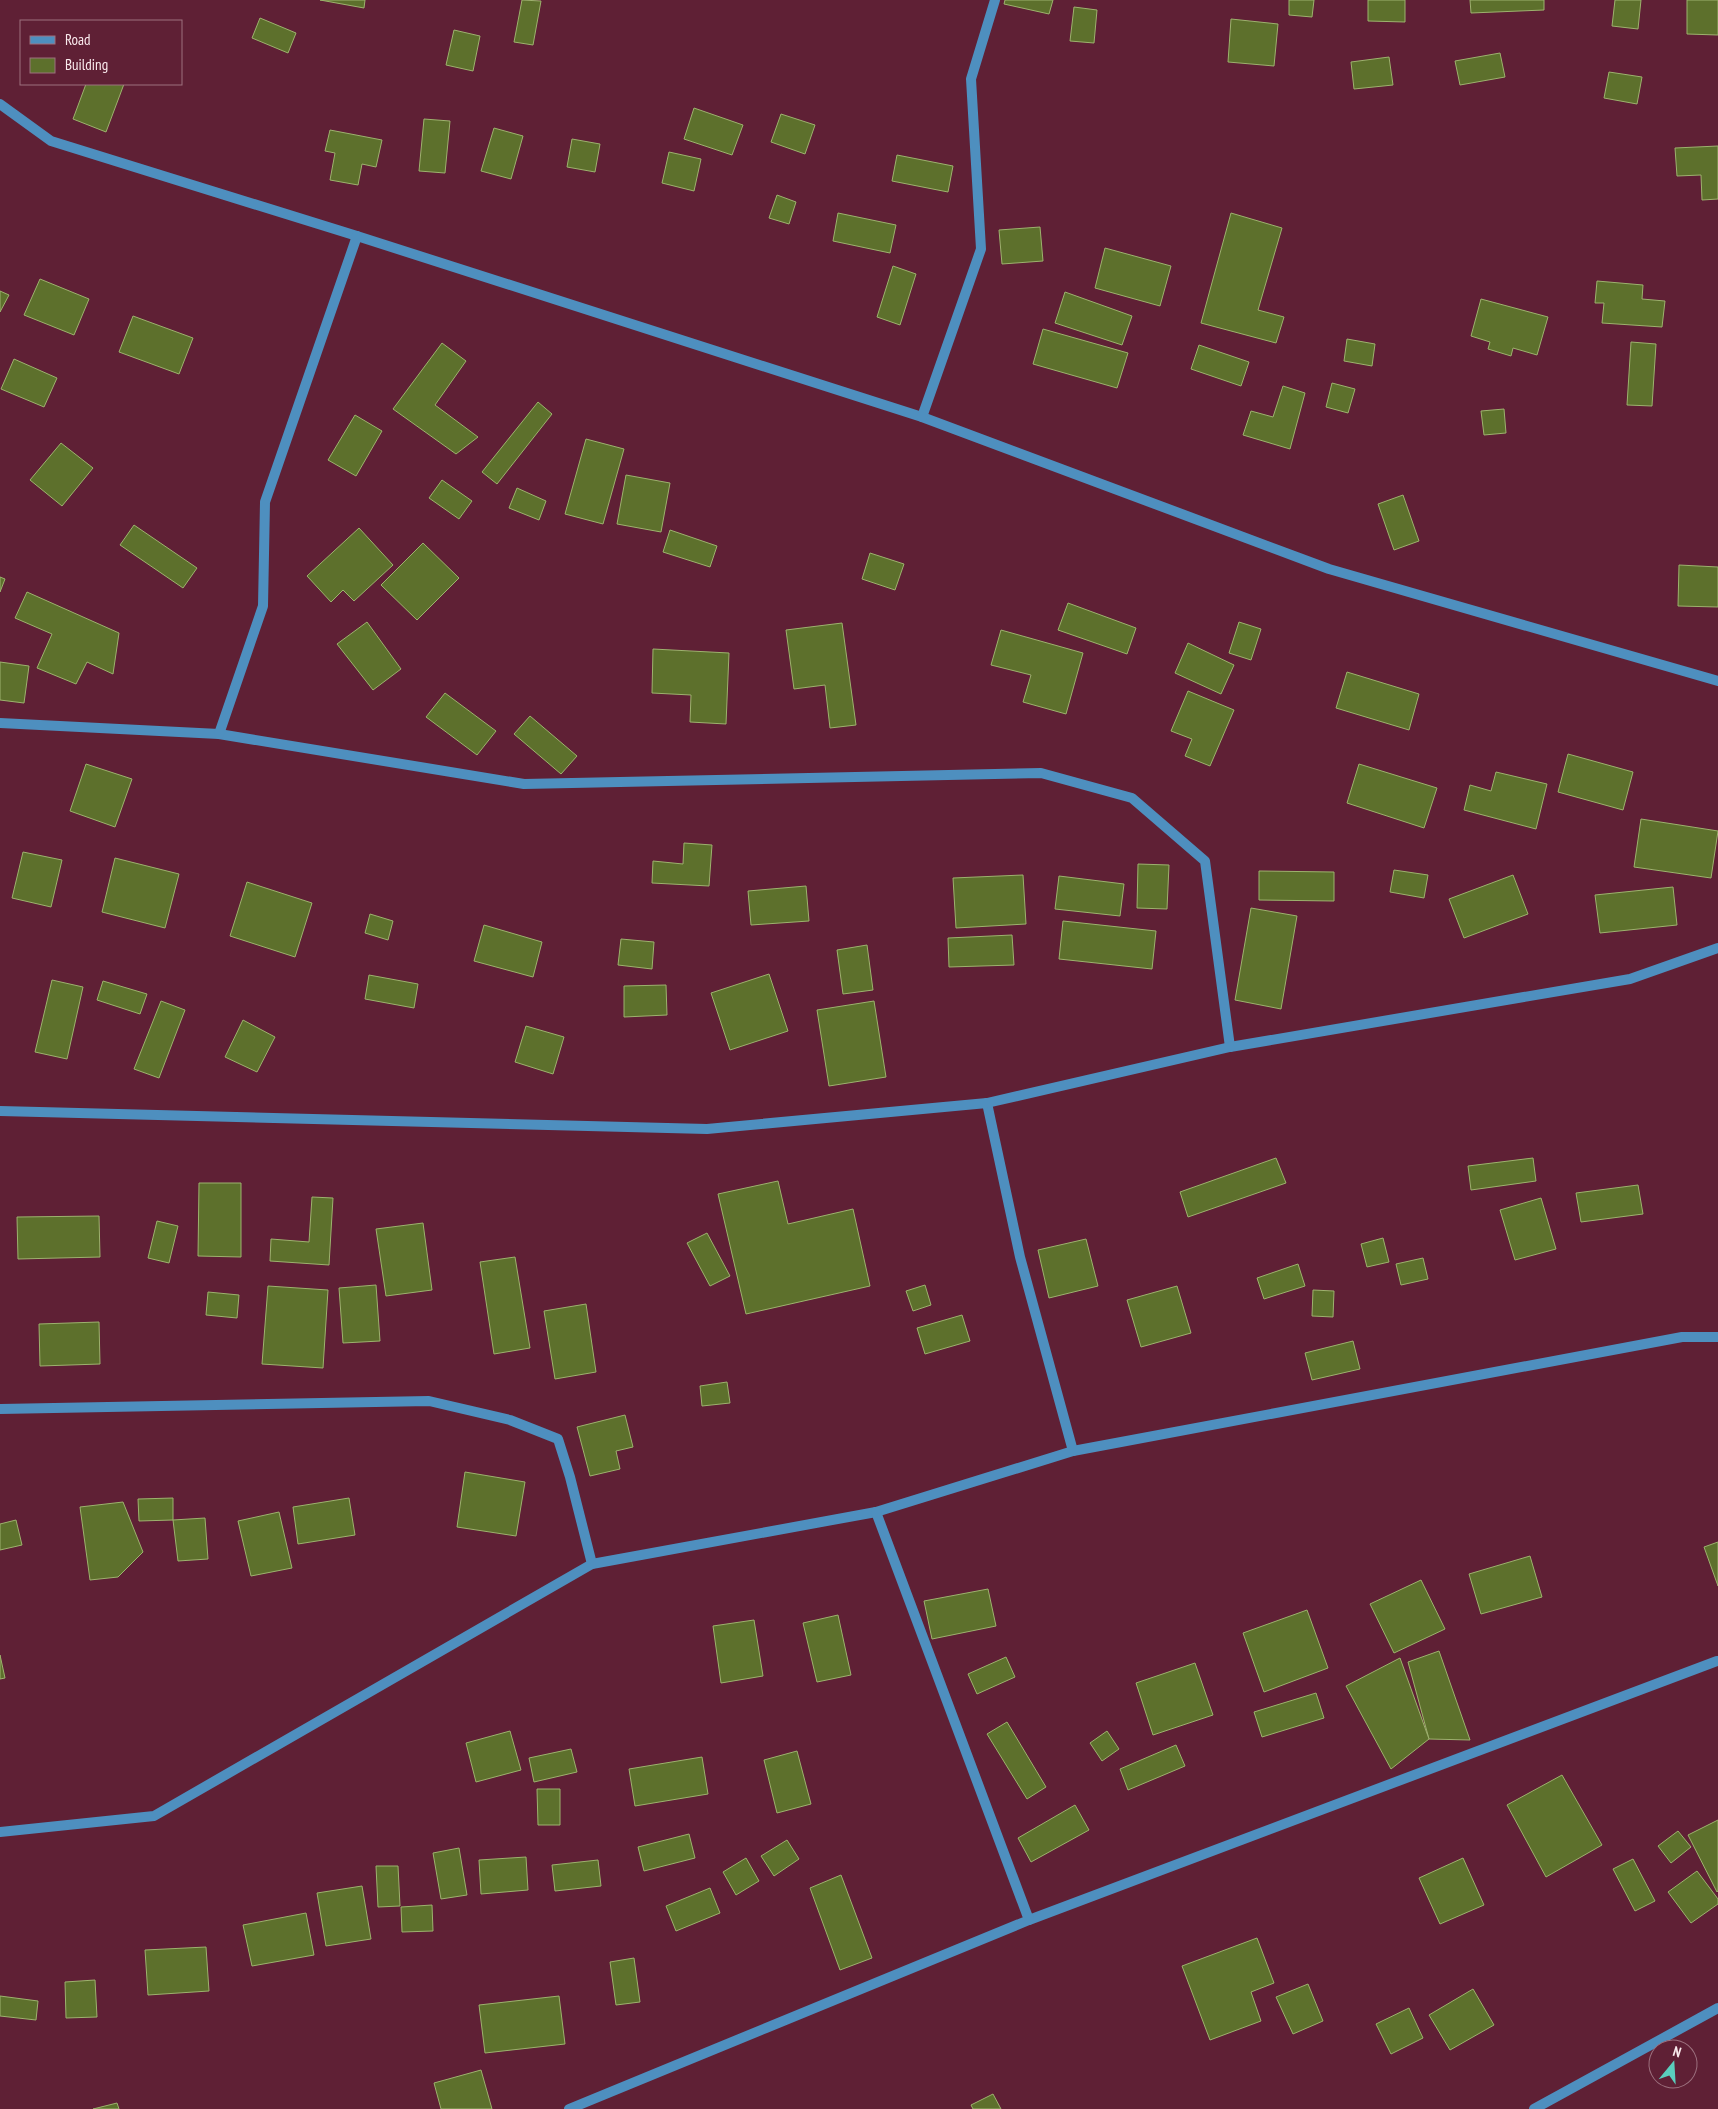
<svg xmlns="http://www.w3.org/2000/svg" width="1718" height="2109" font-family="'PT Sans Narrow',sans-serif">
<rect width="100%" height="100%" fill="#5f2035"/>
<!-- building -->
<g fill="#5d702c" stroke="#9db26e">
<polygon points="320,0 365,0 364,8"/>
<polygon points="522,0 541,1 533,45 514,42"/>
<polygon points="1005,0 1053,0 1049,14 1004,4"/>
<polygon points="1289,0 1314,0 1312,17 1289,15"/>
<polygon points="1368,0 1405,0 1405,22 1368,21"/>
<polygon points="1470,0 1544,0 1544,10 1471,13"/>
<polygon points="1615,0 1641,0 1638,29 1612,26"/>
<polygon points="1687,0 1718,0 1718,35 1687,34"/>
<polygon points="1074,7 1097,10 1094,43 1070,41"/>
<polygon points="260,18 296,33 288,53 252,38"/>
<polygon points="1231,19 1278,24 1274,66 1228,62"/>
<polygon points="454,30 480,36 473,71 446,65"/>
<polygon points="1500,53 1505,77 1460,85 1455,61"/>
<polygon points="1389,57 1393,85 1354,89 1351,62"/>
<polygon points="1609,72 1642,77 1637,104 1604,98"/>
<polygon points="86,84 124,84 106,132 73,119"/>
<polygon points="694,108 743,125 732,155 684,139"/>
<polygon points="781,114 815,125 805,154 771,142"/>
<polygon points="424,119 450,121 445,173 419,171"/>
<polygon points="494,128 523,136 511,179 481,171"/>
<polygon points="330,130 382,140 376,167 362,164 358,185 330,180 335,153 325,151"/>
<polygon points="572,139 600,144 595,172 567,167"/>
<polygon points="1718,146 1718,199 1702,200 1701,175 1677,176 1675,148"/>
<polygon points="669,152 701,159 694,191 662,183"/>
<polygon points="897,155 953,166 948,192 892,181"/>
<polygon points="777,195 796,202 789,224 769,218"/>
<polygon points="838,213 896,225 890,253 833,241"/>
<polygon points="1231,213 1282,228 1258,310 1284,317 1276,343 1201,323"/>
<polygon points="1040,227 1043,261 1002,264 999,230"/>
<polygon points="1105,248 1171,266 1160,306 1095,288"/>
<polygon points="893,266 916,274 900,325 877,317"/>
<polygon points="40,279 89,299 74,335 24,315"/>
<polygon points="1597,281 1643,285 1642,299 1665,301 1662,327 1602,323 1604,303 1595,303"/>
<polygon points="0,291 9,295 0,312"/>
<polygon points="1065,292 1132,316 1122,345 1055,323"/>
<polygon points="1481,299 1548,317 1537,355 1513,348 1511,356 1488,349 1490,342 1471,336"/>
<polygon points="133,316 193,338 179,374 119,352"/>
<polygon points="1043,329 1128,353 1117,388 1033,364"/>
<polygon points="1347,339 1375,344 1372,366 1344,361"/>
<polygon points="1631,342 1656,344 1652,406 1627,405"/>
<polygon points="442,343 466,361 435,405 478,437 456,454 393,409"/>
<polygon points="1199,345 1249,362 1241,386 1191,369"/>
<polygon points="14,359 57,378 44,407 1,389"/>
<polygon points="1332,383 1355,389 1348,413 1326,407"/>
<polygon points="1283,386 1305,393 1290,449 1243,435 1251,411 1273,417"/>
<polygon points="538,402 552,414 497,484 482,472"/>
<polygon points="1504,409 1506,433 1484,435 1481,411"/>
<polygon points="355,415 382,431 356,476 328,460"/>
<polygon points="586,439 624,449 603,524 565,514"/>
<polygon points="61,443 93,468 62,506 30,480"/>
<polygon points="626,475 670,483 661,532 617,524"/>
<polygon points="442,480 472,501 459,519 429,498"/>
<polygon points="517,488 546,501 539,520 509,508"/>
<polygon points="1403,495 1419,541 1394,550 1378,504"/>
<polygon points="134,525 197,568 183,588 120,545"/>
<polygon points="359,528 393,565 354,601 343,590 331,602 307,576"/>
<polygon points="670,530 717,546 710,567 663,552"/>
<polygon points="423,543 459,578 417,620 381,585"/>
<polygon points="870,553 904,564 895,590 862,579"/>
<polygon points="1679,565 1718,567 1718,607 1678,606"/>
<polygon points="0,577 5,579 0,592"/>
<polygon points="27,592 119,633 113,674 87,662 76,684 37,668 52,634 15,618"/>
<polygon points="1068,603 1136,628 1127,654 1058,630"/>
<polygon points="367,622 401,669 373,690 337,644"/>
<polygon points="1239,622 1261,629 1251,660 1229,653"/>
<polygon points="842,623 856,725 830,728 825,685 794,689 786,630"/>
<polygon points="1001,630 1083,653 1066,714 1023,702 1031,675 991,665"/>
<polygon points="1188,643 1234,665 1221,694 1175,673"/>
<polygon points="653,649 729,653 726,724 690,722 691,695 652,693"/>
<polygon points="0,662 29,666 24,703 0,700"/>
<polygon points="1347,672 1419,694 1409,730 1336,708"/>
<polygon points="1188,691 1234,710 1210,766 1185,756 1192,739 1171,731"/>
<polygon points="445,693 496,731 477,755 426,717"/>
<polygon points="530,716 577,756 561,774 514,734"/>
<polygon points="1568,754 1633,772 1623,810 1558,792"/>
<polygon points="86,764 132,779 115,827 70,811"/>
<polygon points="1359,764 1437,788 1424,828 1347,803"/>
<polygon points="1496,772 1547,784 1536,829 1464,810 1470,785 1491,791"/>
<polygon points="1641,819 1718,831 1711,878 1634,867"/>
<polygon points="684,843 712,845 709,886 652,883 653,861 683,864"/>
<polygon points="23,852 62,860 51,907 12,898"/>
<polygon points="115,858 179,874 165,928 102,912"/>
<polygon points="1138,864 1169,865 1167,909 1137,908"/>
<polygon points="1394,870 1428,875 1424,898 1390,892"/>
<polygon points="1259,871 1334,872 1334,901 1259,900"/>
<polygon points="1023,875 1026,924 956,928 953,878"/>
<polygon points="1513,875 1528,914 1464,938 1449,899"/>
<polygon points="1059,876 1124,884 1120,916 1055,909"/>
<polygon points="247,882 312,903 295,957 230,936"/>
<polygon points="806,886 809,921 751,925 748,891"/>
<polygon points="1673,887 1677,925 1600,933 1595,895"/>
<polygon points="1251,908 1297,916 1281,1009 1235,1000"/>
<polygon points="370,914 393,921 388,940 365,933"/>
<polygon points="1063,921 1156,931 1152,969 1059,959"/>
<polygon points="484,925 542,942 533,977 474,961"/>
<polygon points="1012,935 1014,965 949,967 948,938"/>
<polygon points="621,939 654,942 652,969 618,965"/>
<polygon points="867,945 873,990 843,994 837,950"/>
<polygon points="769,974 788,1031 730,1050 711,993"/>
<polygon points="369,975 418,984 414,1008 365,999"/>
<polygon points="52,980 83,987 67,1059 35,1052"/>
<polygon points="103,981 147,994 140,1014 97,1000"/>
<polygon points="666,985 667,1015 624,1017 624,986"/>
<polygon points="161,1001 185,1010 159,1078 134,1069"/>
<polygon points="874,1001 886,1077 829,1086 817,1010"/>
<polygon points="243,1020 275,1037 257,1072 225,1057"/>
<polygon points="526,1026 564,1037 553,1074 515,1062"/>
<polygon points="1276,1158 1286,1183 1188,1217 1180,1192"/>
<polygon points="1533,1158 1536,1181 1471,1190 1468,1166"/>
<polygon points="778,1181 788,1224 853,1209 870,1286 746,1314 718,1194"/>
<polygon points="199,1183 241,1183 241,1257 198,1256"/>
<polygon points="1638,1185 1643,1214 1581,1222 1576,1193"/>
<polygon points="312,1197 333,1198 329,1265 270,1261 271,1239 309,1242"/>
<polygon points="1541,1198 1556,1249 1515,1260 1500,1210"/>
<polygon points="99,1216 100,1257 18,1259 17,1217"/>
<polygon points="157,1221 178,1226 169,1263 148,1258"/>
<polygon points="423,1223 432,1290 386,1296 376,1229"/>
<polygon points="707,1233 730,1276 710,1286 687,1243"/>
<polygon points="1383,1238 1389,1262 1367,1267 1361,1244"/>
<polygon points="1086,1239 1098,1286 1049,1298 1038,1250"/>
<polygon points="515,1257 530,1348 494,1354 480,1262"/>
<polygon points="1423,1258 1428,1279 1401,1285 1396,1264"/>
<polygon points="1298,1264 1305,1286 1264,1299 1257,1278"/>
<polygon points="376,1285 380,1341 343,1343 339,1288"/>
<polygon points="925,1285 931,1305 913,1311 906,1291"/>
<polygon points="268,1286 328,1290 323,1368 262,1364"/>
<polygon points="1177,1286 1191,1333 1141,1347 1127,1300"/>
<polygon points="1313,1290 1334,1291 1333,1317 1312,1316"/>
<polygon points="208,1292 239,1295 237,1318 206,1315"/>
<polygon points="586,1304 596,1372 555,1379 544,1311"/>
<polygon points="962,1315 970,1341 925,1354 917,1328"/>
<polygon points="99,1322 100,1364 40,1366 39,1324"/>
<polygon points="1353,1341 1360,1369 1312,1380 1305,1353"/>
<polygon points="727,1382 730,1403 702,1406 700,1386"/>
<polygon points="625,1415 633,1447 616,1451 620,1469 590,1476 577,1427"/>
<polygon points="465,1472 525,1482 516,1536 457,1527"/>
<polygon points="173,1498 173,1520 139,1521 138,1499"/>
<polygon points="349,1498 355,1535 298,1544 293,1507"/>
<polygon points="123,1502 143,1552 118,1577 90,1580 80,1507"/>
<polygon points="279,1512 292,1568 251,1576 238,1521"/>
<polygon points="205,1518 208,1559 178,1561 173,1520"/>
<polygon points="16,1520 22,1545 0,1550 0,1524"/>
<polygon points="1718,1542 1718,1586 1704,1547"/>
<polygon points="1530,1556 1542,1597 1481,1614 1469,1574"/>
<polygon points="1421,1580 1445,1629 1394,1653 1370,1604"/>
<polygon points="988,1589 996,1626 932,1639 924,1601"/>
<polygon points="1307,1610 1328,1668 1264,1692 1243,1633"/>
<polygon points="838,1615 851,1675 817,1682 803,1623"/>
<polygon points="754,1620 763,1676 721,1683 713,1626"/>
<polygon points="1439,1651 1470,1740 1429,1739 1408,1662"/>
<polygon points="0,1655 5,1678 0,1679"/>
<polygon points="1006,1657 1015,1677 977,1694 968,1674"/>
<polygon points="1400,1658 1429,1739 1391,1769 1346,1686"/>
<polygon points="1195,1663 1213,1715 1153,1735 1136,1683"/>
<polygon points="1316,1693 1324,1718 1262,1737 1254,1712"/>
<polygon points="1007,1722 1046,1787 1027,1799 987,1734"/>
<polygon points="510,1731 521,1770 476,1782 466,1743"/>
<polygon points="1107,1731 1119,1749 1102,1761 1090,1743"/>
<polygon points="1176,1745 1185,1766 1128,1790 1120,1769"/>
<polygon points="571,1749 577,1772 534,1782 529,1758"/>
<polygon points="797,1751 811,1804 777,1813 764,1760"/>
<polygon points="702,1757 708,1794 635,1806 629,1769"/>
<polygon points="1562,1775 1602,1845 1546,1877 1507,1805"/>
<polygon points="537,1789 560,1789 560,1825 538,1825"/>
<polygon points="1075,1805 1089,1830 1031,1862 1018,1838"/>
<polygon points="1718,1820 1718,1891 1717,1892 1688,1835"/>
<polygon points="1678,1831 1691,1847 1671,1863 1658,1846"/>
<polygon points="689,1834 695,1858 644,1871 638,1847"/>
<polygon points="787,1840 799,1859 774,1876 761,1856"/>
<polygon points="459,1848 467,1895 441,1899 433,1853"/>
<polygon points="526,1857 528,1890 481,1894 479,1860"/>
<polygon points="746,1858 759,1881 736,1895 723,1872"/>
<polygon points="1463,1858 1484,1905 1440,1924 1419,1878"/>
<polygon points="1633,1859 1655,1901 1635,1911 1613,1869"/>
<polygon points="598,1860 601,1886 555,1891 552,1865"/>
<polygon points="376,1866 398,1866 400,1906 378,1907"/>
<polygon points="1697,1871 1718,1899 1718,1904 1691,1923 1668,1892"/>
<polygon points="841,1875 872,1958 840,1970 810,1888"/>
<polygon points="362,1886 371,1939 326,1946 317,1893"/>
<polygon points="710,1888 720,1913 676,1931 666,1906"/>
<polygon points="432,1905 433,1931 402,1932 401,1907"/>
<polygon points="306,1913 314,1955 252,1966 243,1925"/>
<polygon points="1257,1938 1274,1983 1251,1992 1261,2021 1210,2040 1182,1966"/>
<polygon points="206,1947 209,1991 148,1995 145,1950"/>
<polygon points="634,1958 640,2002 616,2005 610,1962"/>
<polygon points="95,1980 97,2017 66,2018 65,1982"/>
<polygon points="1308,1984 1323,2021 1293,2034 1276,1997"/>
<polygon points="1473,1989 1494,2025 1450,2050 1429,2015"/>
<polygon points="0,1996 38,2001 36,2020 0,2016"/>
<polygon points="559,1996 565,2044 485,2053 479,2005"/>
<polygon points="1409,2008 1423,2038 1391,2054 1376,2024"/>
<polygon points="481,2070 492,2109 441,2109 434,2083"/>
<polygon points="993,2094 1001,2109 973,2109 971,2105"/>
<polygon points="117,2103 119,2109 93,2109"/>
</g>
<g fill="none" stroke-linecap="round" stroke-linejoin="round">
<!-- service -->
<polyline stroke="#4e8fbf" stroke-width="10" points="1029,1920 1717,1661"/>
<!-- minor -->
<g stroke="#4e8fbf" stroke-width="10">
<polyline points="0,104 51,141 357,236 922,417 1329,569 1718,681"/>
<polyline points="922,417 981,249 971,79 995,0"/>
<polyline points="0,723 219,734 524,784 1041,773 1132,798 1205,861 1230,1047"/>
<polyline points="219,734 263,606 265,502 357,236"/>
<polyline points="987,1103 1020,1257 1073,1451"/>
<polyline points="0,1111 707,1129 987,1103 1230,1047 1630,979 1718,948"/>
<polyline points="0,1409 429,1401 510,1420 558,1439 570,1477 592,1564"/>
<polyline points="0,1832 154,1816 592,1564 876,1512 1073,1451 1682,1337 1718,1337"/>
<polyline points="569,2109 1029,1920 876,1512"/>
<polyline points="1534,2109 1718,2008"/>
</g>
</g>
<!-- legend -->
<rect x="20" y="20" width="162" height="65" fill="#5f2035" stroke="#9d717f"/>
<rect x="30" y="36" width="25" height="8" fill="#4e8fbf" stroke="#9d717f"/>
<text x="65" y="45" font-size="15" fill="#faeaed">Road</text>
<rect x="30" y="58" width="25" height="15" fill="#5d702c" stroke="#9d717f"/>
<text x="65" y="70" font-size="15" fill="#faeaed">Building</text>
<!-- north arrow -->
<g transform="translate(1673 2064) rotate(18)"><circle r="24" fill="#5f2035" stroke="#9d717f"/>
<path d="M0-4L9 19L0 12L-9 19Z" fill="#5acebd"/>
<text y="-8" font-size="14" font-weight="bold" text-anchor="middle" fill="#faeaed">N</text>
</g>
</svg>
